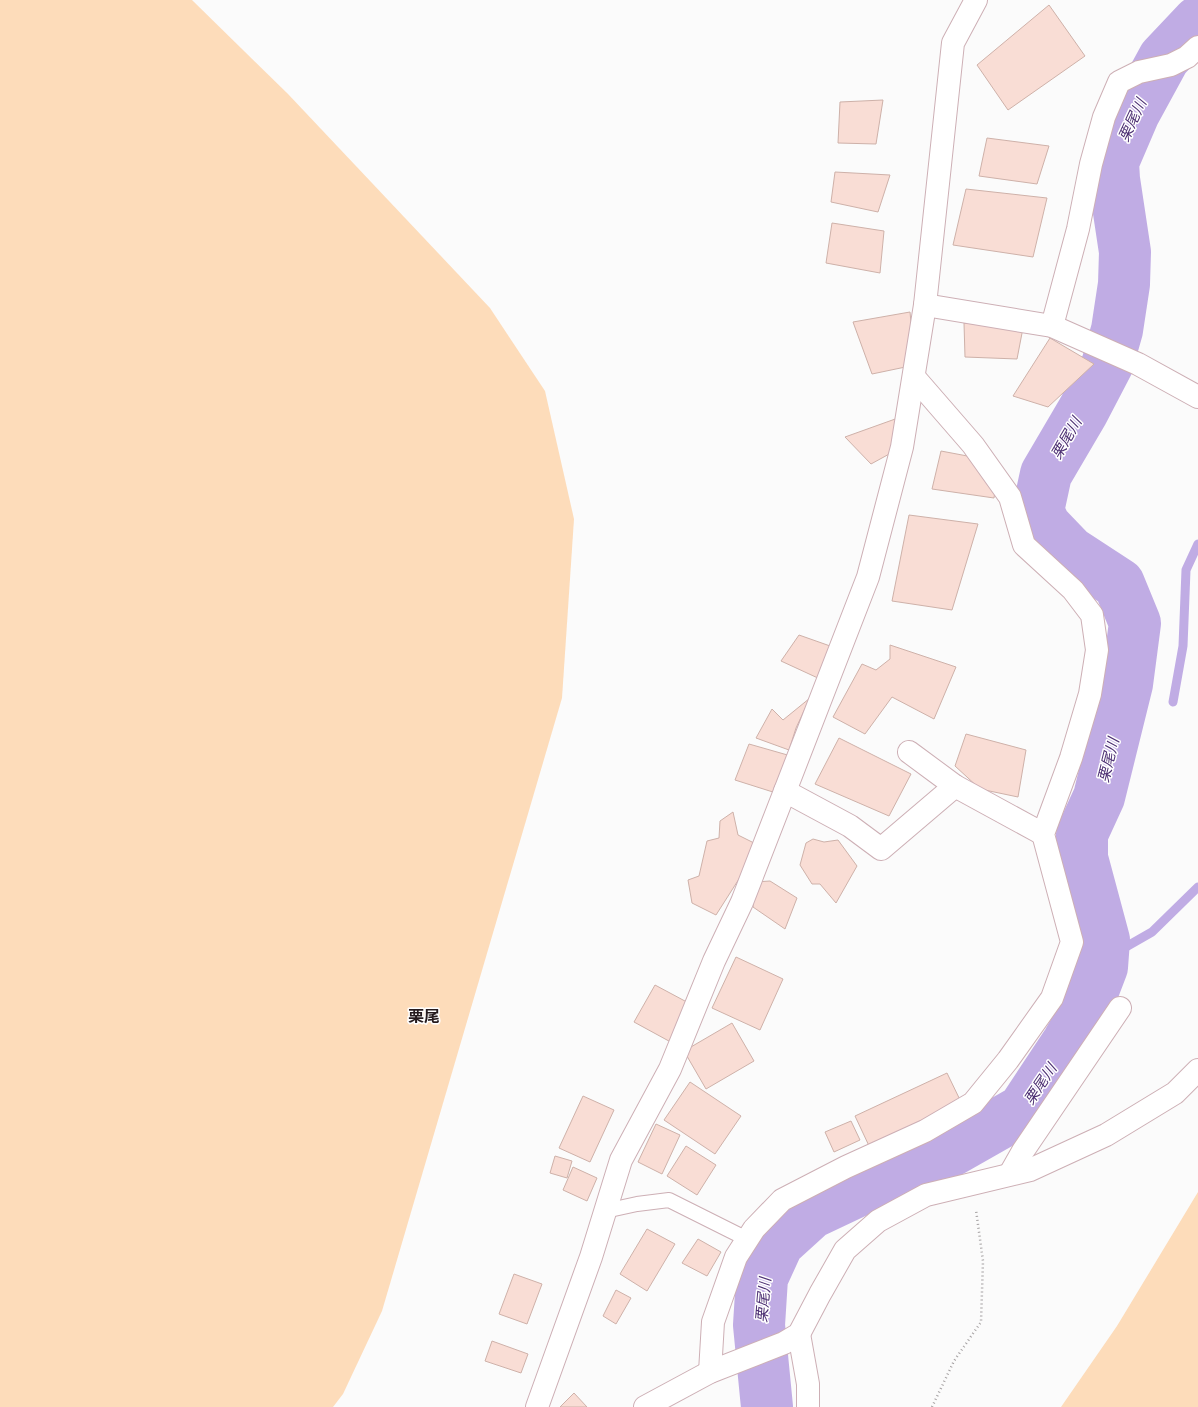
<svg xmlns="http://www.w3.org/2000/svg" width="1198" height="1407" font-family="'Public Sans','Noto Sans JP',sans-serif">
<rect width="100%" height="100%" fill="#fbfbfb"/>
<!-- green -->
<g fill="#fddcba">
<polygon points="0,0 192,0 288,94 490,308 545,391 574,519 562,698 382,1311 343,1394 333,1407 0,1407"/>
<polygon points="1198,1192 1198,1407 1061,1407 1117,1326"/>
</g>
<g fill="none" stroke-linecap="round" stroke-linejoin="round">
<!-- stream -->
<g stroke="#c0ace4" stroke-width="9">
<polyline points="1173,702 1183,646 1186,570 1198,544"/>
<polyline points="1117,952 1152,932 1198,887"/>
</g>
<!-- river -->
<polyline stroke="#c0ace4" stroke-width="52" points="767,1407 759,1325 762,1278 778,1243 811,1213 904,1169 951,1151 1023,1110 1068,1042 1084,1014 1102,967 1104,940 1082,858 1082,834 1099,797 1127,684 1135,623 1119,584 1070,552 1045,526 1038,511 1046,474 1083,411 1107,365 1117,330 1124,284 1125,252 1114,179 1113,162 1134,113 1164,58 1198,22"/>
</g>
<!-- building -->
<g fill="#f9ddd5" stroke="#ceb1a9">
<polygon points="1049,5 1085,56 1008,110 977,65"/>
<polygon points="883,100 876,144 838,143 840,102"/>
<polygon points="987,138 1049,146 1037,184 979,176"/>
<polygon points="835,172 890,175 878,212 831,202"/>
<polygon points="966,189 1047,198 1033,257 953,245"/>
<polygon points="832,223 884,231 880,273 826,263"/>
<polygon points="910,312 915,365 872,374 853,322"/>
<polygon points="964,323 1023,328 1017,359 965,357"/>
<polygon points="1050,338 1094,364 1048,407 1013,396"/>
<polygon points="898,418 902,447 871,464 845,437"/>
<polygon points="941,451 999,462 994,498 932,489"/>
<polygon points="909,515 978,524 952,610 892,601"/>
<polygon points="799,635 833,647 820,679 781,661"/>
<polygon points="890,645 956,667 934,719 892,697 865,734 833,717 862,664 876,670 890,659"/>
<polygon points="810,698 796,728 789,750 756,738 772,709 783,720"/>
<polygon points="966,734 1026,750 1018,797 980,789 955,766"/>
<polygon points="839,738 911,774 889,816 815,784"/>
<polygon points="749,744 798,758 776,793 735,780"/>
<polygon points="733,812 738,835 760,846 716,915 692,903 688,880 699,876 707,841 719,838 720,821"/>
<polygon points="813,839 824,842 838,840 857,866 836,903 820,884 812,884 800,865 806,843"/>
<polygon points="770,881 797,898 785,929 753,907 755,882"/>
<polygon points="736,957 783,979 760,1030 712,1008"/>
<polygon points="655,985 698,1008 678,1046 634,1022"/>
<polygon points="732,1023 754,1061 706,1089 684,1051"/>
<polygon points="947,1073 962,1104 870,1148 855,1116"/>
<polygon points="690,1082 741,1116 715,1154 664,1120"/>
<polygon points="583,1096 614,1110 590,1162 559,1148"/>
<polygon points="851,1121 860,1140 834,1152 825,1132"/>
<polygon points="656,1124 680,1135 662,1174 638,1162"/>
<polygon points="686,1146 716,1165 697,1195 667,1176"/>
<polygon points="555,1156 572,1161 567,1178 550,1173"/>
<polygon points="573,1167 597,1178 587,1201 563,1190"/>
<polygon points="647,1229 675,1244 647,1291 620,1274"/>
<polygon points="698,1239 721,1252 707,1276 682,1263"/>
<polygon points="514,1274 542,1284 527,1324 499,1314"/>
<polygon points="616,1290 631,1298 616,1324 603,1316"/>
<polygon points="492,1341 528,1354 521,1373 485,1361"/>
<polygon points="574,1393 587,1407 560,1407"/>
</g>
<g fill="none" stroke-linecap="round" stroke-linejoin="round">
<defs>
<polyline id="service" points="605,1211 637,1204 669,1200 747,1239"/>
<g id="minor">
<polyline points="925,305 1052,326 1138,364 1198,397"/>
<polyline points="1052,326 1078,229 1091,164 1104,117 1119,82 1139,72 1171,65 1187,57 1198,47"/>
<polyline points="909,752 955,786 1043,834"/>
<polyline points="785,791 850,826 881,849 955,786"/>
<polyline points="1010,1174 1023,1151 1120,1008"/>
<polyline points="799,1334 808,1384 808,1407"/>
<polyline points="710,1372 713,1322 736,1257 754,1229 782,1200 846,1167 925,1131 973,1103 1008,1060 1052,998 1072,942 1043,834 1071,758 1090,694 1097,650 1092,615 1073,590 1024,545 1010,497 973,445 914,377"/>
<polyline points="537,1407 591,1257 621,1160 670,1069 714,961 742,902 868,577 902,447 925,305 953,43 976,0"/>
<polyline points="645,1407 710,1372 784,1343 799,1334 820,1294 845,1250 878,1221 926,1195 1030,1170 1106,1135 1175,1093 1198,1070"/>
</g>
</defs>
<!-- service casing -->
<use href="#service" stroke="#cdafb5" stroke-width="16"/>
<!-- minor casing -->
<use href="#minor" stroke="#cdafb5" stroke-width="24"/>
<!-- path -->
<polyline stroke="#a6a2a3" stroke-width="2.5" stroke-dasharray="1 3" stroke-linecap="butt" points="932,1407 954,1361 981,1322 983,1261 976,1210"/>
<!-- service -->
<use href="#service" stroke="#fff" stroke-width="14"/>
<!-- minor -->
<use href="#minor" stroke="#fff" stroke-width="22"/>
</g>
<g text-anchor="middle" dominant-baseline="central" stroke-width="3" stroke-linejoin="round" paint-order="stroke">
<!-- water labels -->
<g font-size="15" font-style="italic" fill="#4d3073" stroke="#fff">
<text transform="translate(1132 120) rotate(-65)">栗尾川</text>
<text transform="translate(1066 438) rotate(-60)">栗尾川</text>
<text transform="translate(1108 760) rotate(-76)">栗尾川</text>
<text transform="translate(1040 1084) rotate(-56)">栗尾川</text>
<text transform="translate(763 1300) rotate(-85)">栗尾川</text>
</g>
<!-- quarter labels -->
<g font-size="16" font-weight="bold" fill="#261b1e" stroke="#fff">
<text x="424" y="1016">栗尾</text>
</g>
</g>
</svg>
